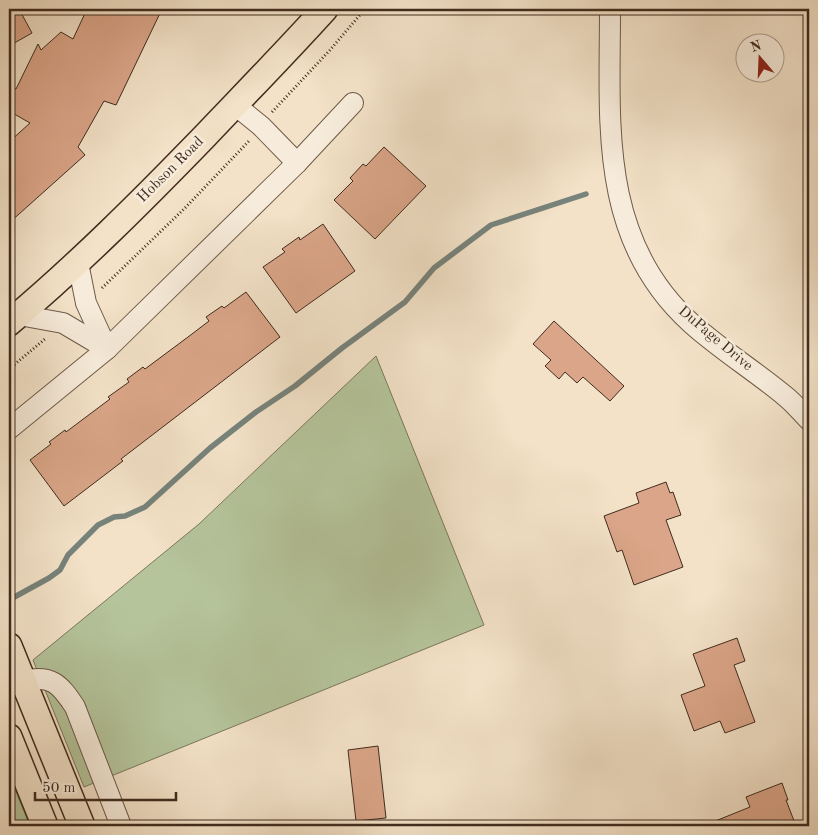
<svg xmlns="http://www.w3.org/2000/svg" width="818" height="835" font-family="'Old Standard TT',serif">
<rect width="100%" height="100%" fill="#f3e2c8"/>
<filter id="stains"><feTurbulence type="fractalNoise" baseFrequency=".004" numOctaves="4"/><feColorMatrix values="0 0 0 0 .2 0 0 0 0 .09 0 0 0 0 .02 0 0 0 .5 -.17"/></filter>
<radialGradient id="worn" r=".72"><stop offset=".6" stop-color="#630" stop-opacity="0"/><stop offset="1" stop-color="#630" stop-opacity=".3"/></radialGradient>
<!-- green -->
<g fill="#b5c49b" stroke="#7b785c">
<polygon points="376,356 484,625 84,787 33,660 199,524"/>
<polygon points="9,774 30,826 9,826"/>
</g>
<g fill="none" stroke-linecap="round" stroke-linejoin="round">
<!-- stream -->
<polyline stroke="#77837b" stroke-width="5.5" points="9,600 49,578 60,570 68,555 98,525 114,517 125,516 145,507 210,448 256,412 295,386 342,348 405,302 434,268 491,225 586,194"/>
</g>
<!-- building -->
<g fill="#daa588" stroke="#412c1e">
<polygon points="9,9 19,9 32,33 9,46"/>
<polygon points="87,9 162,9 116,105 104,101 78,147 85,155 9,223 9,142 30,123 9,111 9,85 16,89 38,44 41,50 61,32 73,39"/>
<polygon points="384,147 426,186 375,239 334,200 353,181 350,178 363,164 366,166"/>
<polygon points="323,224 355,271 296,313 263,267 285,252 282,249 299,237 300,240"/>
<polygon points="246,292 280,337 121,459 123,461 64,506 30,460 51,444 49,442 65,430 66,432 110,399 108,397 129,382 127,379 143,367 145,369 188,337 209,321 206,317 222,306 224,308"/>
<polygon points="554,321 624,386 610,401 583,377 577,383 565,372 559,379 545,366 551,360 533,344"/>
<polygon points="666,482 670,493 673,492 681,515 666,520 683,567 634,585 622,550 617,552 604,516 639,503 636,493"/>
<polygon points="737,638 745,661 734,665 755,722 725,733 720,721 694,731 681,695 705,686 693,654"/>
<polygon points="378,746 386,818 356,821 348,750"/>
<polygon points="782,783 788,800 786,800 796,826 703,826 750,807 746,797"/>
</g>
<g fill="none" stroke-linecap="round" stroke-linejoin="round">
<defs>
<g id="minor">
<path d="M610,9C610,123 598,240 692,324C721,350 755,371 785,396C794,403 801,412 809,420"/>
<polyline points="235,105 261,126 297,163"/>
<polyline points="78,263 86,303 107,349"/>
<polyline points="19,315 63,323 107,349"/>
<polyline points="9,429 107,349 297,163 353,103"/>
<path d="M23,681C51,674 60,684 75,707L121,826"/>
</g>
<g id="major">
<path d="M9,323C78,265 142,201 205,136C245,94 286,52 325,9"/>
<polyline points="9,646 82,826"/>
<polyline points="9,737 45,826"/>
</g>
</defs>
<!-- minor casing -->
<use href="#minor" stroke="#6e5a48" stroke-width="22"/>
<!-- major casing -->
<use href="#major" stroke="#412c1e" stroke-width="28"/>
<!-- path -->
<g stroke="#412c1e" stroke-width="3" stroke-dasharray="1 2.5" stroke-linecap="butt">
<polyline points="272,112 330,50 365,9"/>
<polyline points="102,288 185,208 249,141"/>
<polyline points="9,369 45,339"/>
</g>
<!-- minor -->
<use href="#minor" stroke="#f7ecdb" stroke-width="20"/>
<!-- major -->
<use href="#major" stroke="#f3e2c8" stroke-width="25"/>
</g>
<g text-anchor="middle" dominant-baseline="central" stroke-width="5" stroke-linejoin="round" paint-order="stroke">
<!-- street labels -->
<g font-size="15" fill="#412c1e" stroke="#f7ecdb">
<text transform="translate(171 170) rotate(-45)">Hobson Road</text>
<text transform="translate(715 339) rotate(40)">DuPage Drive</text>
</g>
</g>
<!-- margin -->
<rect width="818" height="835" fill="none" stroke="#f3e2c8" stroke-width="30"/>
<rect x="10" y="10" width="798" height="815" fill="none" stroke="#412c1e" stroke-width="2.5"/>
<rect x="15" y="15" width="788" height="805" fill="none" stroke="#412c1e"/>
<!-- north arrow -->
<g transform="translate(760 58) rotate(341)"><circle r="24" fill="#f7ecdb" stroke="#ae9f8f"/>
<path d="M0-4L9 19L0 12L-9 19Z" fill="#8f2418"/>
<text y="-8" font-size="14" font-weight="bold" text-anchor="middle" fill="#412c1e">N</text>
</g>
<!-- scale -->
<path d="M35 792v8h141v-8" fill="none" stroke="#412c1e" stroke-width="2.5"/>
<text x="42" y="792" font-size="15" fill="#412c1e" stroke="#f7ecdb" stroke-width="4" paint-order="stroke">50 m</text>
<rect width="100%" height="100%" filter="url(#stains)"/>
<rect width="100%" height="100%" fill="url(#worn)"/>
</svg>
